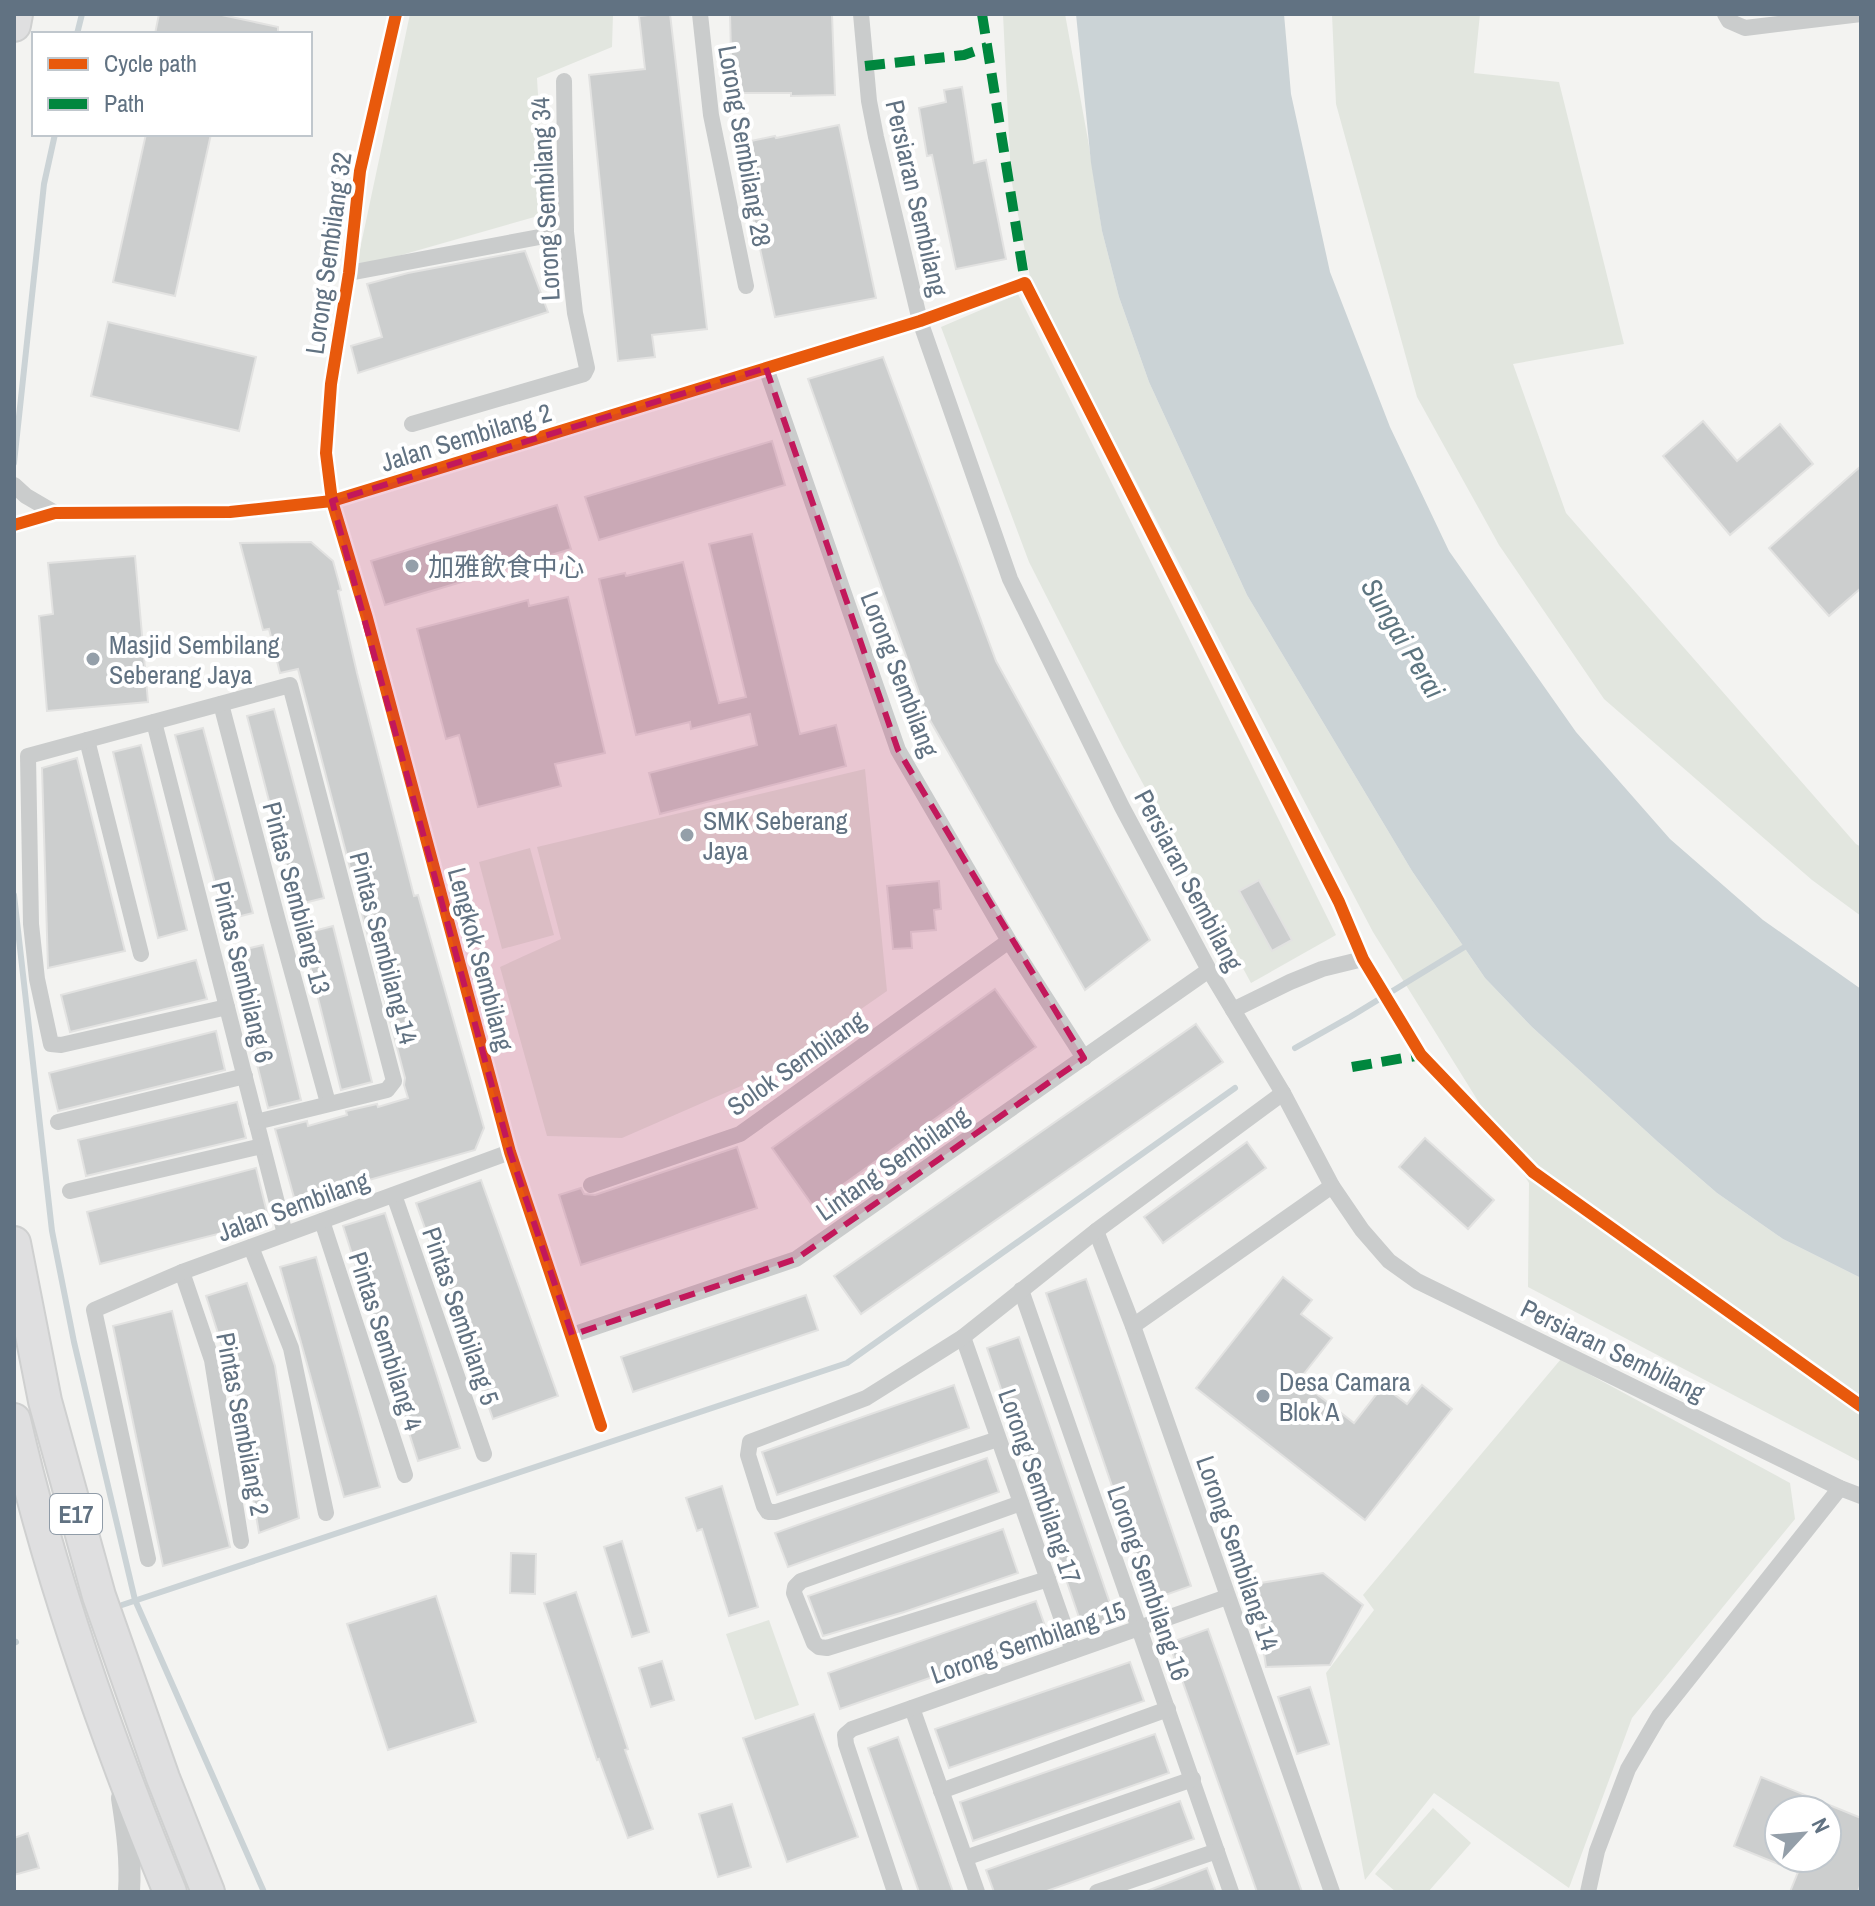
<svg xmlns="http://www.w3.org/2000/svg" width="1875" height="1906" font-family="'Archivo Narrow','Noto Sans SC',sans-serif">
<rect width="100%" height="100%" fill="#f3f3f1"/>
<!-- green -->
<g fill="#e2e6df">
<polygon points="410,14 613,14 612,47 537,78 545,214 356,268"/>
<polygon points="1003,14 1065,14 1088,140 1102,231 1119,297 1149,382 1247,595 1412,871 1485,978 1532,1027 1658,1142 1717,1193 1783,1239 1861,1278 1861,1462 1528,1287 1529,1183 1373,932 1031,282 1011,178"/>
<polygon points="1332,14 1480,14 1474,73 1559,82 1624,344 1513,364 1566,513 1856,844 1861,847 1861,916 1812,880 1604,699 1499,545 1417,397 1336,104"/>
<polygon points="1018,294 1336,935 1251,983 1122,745 1029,562 941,327"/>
<polygon points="865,769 887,991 766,1075 622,1138 547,1136 500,967 561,939 537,847"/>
<polygon points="530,848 554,935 502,949 479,862"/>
<polygon points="1561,1359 1790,1483 1795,1519 1632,1718 1569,1888 1434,1793 1365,1880 1326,1673 1374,1610 1363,1595"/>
<polygon points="769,1620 799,1705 755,1720 726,1634"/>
<polygon points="1433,1808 1471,1843 1428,1892 1396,1892 1375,1874"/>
</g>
<!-- water -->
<polygon fill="#cbd3d6" points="1076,14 1284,14 1291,94 1330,272 1390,427 1449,551 1576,732 1670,839 1763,920 1861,989 1861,1278 1783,1239 1717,1193 1658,1142 1532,1027 1485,978 1412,871 1247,595 1149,382 1119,297 1102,231 1091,163"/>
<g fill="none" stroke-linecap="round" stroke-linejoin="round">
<!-- stream -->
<g stroke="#cbd3d6" stroke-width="6">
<polyline points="77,34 82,14"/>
<polyline points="14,463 44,184 55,134"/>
<polyline points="14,895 52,1231 74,1342 135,1600 264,1892"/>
<polyline points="1295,1048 1350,1017 1471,943"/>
<polyline points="122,1605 847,1363 1235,1088"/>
<polyline points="14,1643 16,1642"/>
</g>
</g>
<!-- building -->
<g fill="#cccece" stroke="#e2e2e1" stroke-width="2" fill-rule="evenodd">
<polygon points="159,14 217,14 278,27 278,34 155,34"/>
<polygon points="657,14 670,14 707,329 652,335 655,357 618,361 589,75 645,69 639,16"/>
<polygon points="730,14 832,14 835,95 791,96 791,93 732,93"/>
<polygon points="962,87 974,163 986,160 1006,259 956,269 932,155 927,156 919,108 946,102 944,90"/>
<polygon points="839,125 876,298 775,317 737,144 775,136 776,138"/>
<polygon points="146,134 211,134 175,296 113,282"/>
<polygon points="525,251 548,312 358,373 351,346 382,337 367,284 408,273"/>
<polygon points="108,322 256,357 239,431 91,396"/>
<polygon points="883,357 996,661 1150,940 1085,990 927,715 808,379"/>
<polygon points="1703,421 1737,461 1780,424 1813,464 1730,535 1663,456"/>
<polygon points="772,441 785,485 599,540 585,497"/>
<polygon points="1861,466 1861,588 1829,616 1769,548"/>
<polygon points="557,505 571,549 385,605 371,561"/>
<polygon points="752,534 800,734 836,725 846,766 660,814 649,773 757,745 750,714 691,729 690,722 636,735 599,579 625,573 626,576 683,562 719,703 746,697 709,544"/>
<polygon points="311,542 333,561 341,590 338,591 357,673 414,896 418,895 484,1128 475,1150 295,1201 275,1129 307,1121 308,1126 347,1115 346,1111 377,1104 378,1107 408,1098 404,1085 405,1078 298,669 280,673 269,629 263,630 240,543"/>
<polygon points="135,556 148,702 47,711 39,616 53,614 48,563"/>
<polygon points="568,597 605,753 555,764 561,786 478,807 459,735 446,739 417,629 528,600 529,606"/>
<polygon points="274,709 324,898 296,905 247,716"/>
<polygon points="203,728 253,913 225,920 175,735"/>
<polygon points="141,745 187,930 158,938 113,752"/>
<polygon points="77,758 125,951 48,968 42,768"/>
<polygon points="1259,880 1292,940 1272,951 1239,891"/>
<polygon points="939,881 941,909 934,910 936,930 911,932 912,948 893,949 887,886"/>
<polygon points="333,926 372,1082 341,1090 302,934"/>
<polygon points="263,945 301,1100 268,1108 229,953"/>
<polygon points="196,960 207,999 70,1032 61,995"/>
<polygon points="995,989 1036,1047 813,1206 772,1148"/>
<polygon points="1196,1024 1223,1062 861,1314 834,1276"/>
<polygon points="216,1031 225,1070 58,1111 49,1073"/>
<polygon points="237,1102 246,1138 86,1176 78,1140"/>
<polygon points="1425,1138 1494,1200 1468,1229 1399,1167"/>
<polygon points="1247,1142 1266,1168 1163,1243 1144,1217"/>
<polygon points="737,1147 757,1208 581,1265 559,1195 581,1188 584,1194 595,1195"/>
<polygon points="256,1168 269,1221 100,1264 87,1212"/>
<polygon points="481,1180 558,1396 493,1419 416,1203"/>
<polygon points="385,1213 460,1448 418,1461 343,1226"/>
<polygon points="316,1257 380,1487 344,1497 280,1267"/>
<polygon points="1283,1277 1312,1300 1301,1314 1332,1338 1299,1380 1354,1423 1383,1386 1407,1404 1422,1385 1452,1409 1365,1520 1196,1388"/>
<polygon points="1086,1279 1191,1586 1151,1600 1046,1293"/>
<polygon points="247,1283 275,1366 299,1518 259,1533 234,1383 206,1296"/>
<polygon points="806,1295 818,1330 633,1392 621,1357"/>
<polygon points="172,1311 230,1547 163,1566 113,1326"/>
<polygon points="1019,1337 1116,1621 1084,1632 987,1348"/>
<polygon points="954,1385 969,1428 777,1495 762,1452"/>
<polygon points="987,1458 999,1492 788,1567 775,1533"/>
<polygon points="722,1486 758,1607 729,1616 702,1529 697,1531 686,1498"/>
<polygon points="1003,1529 1018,1573 904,1612 823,1636 808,1596"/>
<polygon points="622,1541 649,1632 632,1637 604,1547"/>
<polygon points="511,1553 536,1554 535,1594 510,1593"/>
<polygon points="1323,1573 1363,1605 1330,1665 1266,1667 1254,1584"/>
<polygon points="576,1592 628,1749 625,1750 653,1829 628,1838 599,1759 597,1760 544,1603"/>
<polygon points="436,1596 476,1722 388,1750 347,1624"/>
<polygon points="1036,1601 1049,1637 840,1709 828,1673"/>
<polygon points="1208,1629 1302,1892 1257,1892 1169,1643"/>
<polygon points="662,1661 674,1700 651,1707 639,1668"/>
<polygon points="1130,1662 1144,1701 949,1768 935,1729"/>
<polygon points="1310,1687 1329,1744 1297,1754 1278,1697"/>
<polygon points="814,1714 858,1837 787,1862 743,1738"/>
<polygon points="1155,1734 1169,1773 973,1841 960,1802"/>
<polygon points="898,1737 953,1892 919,1892 868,1748"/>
<path d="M1761,1777L1861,1818V1883L1858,1892H1790L1798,1872L1734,1846ZM1779,1810H1827V1858H1779Z"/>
<polygon points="1180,1801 1194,1839 1044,1892 994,1892 986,1870"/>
<polygon points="732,1804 751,1867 718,1877 699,1814"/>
<polygon points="28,1833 39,1868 14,1875 14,1838"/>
<polygon points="1207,1868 1216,1892 1147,1892 1147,1891"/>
</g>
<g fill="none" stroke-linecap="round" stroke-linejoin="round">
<defs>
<g id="motorway">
<polyline points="14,25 16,14"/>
<polyline points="14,1243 45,1401 99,1596 163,1778 208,1892"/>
<path d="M14,1420C51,1582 107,1739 170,1892"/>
</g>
</defs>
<!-- motorway casing -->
<use href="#motorway" stroke="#cfd0d0" stroke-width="36"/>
<!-- minor -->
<g stroke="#cacccc" stroke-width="16">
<polyline points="396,14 360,171 349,273 331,384 326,453 332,501 367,618 510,1152 601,1426"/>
<polyline points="700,14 711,115 746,286"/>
<polyline points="861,14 869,101 876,137 920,321 1010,579 1122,807 1209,970 1283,1093 1332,1186 1362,1230 1389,1261 1417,1281 1840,1488 1861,1496"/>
<polyline points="1725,14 1729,21 1745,28 1861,14"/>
<polyline points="349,273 566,232"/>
<polyline points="766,368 898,750 1009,941 1084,1058"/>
<polyline points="412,424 584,374 587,368 575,313 566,232 564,81"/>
<polyline points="14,485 26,496 55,513"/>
<polyline points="14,525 55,513 230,512 332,501 920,321 1025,283 1339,902 1363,959 1421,1055 1533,1172 1861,1406"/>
<polyline points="221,704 278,921 328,1103"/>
<polyline points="154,722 285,1234"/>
<polyline points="87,740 141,954"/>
<polyline points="227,1007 61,1045 51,1044 37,979 31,924 28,756 290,685 394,1081 387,1090 256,1122"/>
<polyline points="1233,1010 1290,982 1322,969 1363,959"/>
<polyline points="58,1122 245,1076"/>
<polyline points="591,1185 740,1134 1009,941"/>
<polyline points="70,1191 262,1146"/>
<polyline points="394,1195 484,1454"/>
<polyline points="322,1221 405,1475"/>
<polyline points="1096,1231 1133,1326 1332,1892"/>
<polyline points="251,1247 291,1348 326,1513"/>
<polyline points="182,1272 212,1360 241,1541"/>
<polyline points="1021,1290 1231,1892"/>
<polyline points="1133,1326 1332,1186"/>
<polyline points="572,1335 796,1259 1209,970"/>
<polyline points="963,1337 1073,1651"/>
<polyline points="998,1439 776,1512 768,1512 764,1506 748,1455 750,1442 866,1398 963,1337 1096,1231 1283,1093"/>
<polyline points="1021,1503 801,1581 795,1587 794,1593 814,1643 819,1647 827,1648 1048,1579"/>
<polyline points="148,1559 94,1310 182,1272 510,1152"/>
<polyline points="912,1708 977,1892"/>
<polyline points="941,1791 1168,1709"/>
<polyline points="965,1858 1193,1779"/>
<polyline points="895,1892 846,1744 845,1735 852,1729 1227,1597"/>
<polyline points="1097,1892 1217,1851"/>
<polyline points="1588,1892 1597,1851 1628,1769 1659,1716 1840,1488"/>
</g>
<!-- tertiary -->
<path stroke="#cacccc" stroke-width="22" d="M122,1798C127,1830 131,1860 129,1892"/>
<!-- motorway -->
<use href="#motorway" stroke="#dfdfe0" stroke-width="32"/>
<!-- quiet -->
<g stroke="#00873e" stroke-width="10" stroke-dasharray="20 10" stroke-linecap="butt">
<polyline points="982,14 1025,283"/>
<polyline points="865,66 964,55 987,47"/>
<polyline points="1352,1067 1421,1055"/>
</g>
<defs>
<g id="cycleway">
<polyline points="396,14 360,171 349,273 331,384 326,453 332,501 367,618 510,1152 601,1426"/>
<polyline points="14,525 55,513 230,512 332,501 920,321 1025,283 1339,902 1363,959 1421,1055 1533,1172 1861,1406"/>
</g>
</defs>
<!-- cycleway casing -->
<use href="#cycleway" stroke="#fff" stroke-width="17"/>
<!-- cycleway -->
<use href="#cycleway" stroke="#e8590c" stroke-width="12"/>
</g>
<!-- marked area -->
<path fill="#c2185b" fill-opacity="0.2" stroke="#c2185b" stroke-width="6" stroke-dasharray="16 10" stroke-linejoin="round" d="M766,368L898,750L1084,1058L796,1259L572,1335L510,1152L332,501Z"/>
<!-- markers -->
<g fill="#949fa9" stroke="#fff" stroke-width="3">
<circle cx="412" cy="566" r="8"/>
<circle cx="93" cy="659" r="8"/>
<circle cx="687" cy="835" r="8"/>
<circle cx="1263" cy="1396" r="8"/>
</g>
<g text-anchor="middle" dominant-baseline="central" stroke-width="8" stroke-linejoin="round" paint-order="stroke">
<!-- shield labels -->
<rect fill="#fff" stroke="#909ca8" stroke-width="2" x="50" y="1494" width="52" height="40" rx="6"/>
<g font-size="24" font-weight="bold" fill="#617282">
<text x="76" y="1514">E17</text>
</g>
<!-- street labels -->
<g font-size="26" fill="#617282" stroke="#fff">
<text transform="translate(745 146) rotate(80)">Lorong Sembilang 28</text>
<text transform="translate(917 198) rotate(77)">Persiaran Sembilang</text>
<text transform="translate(545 199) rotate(-93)">Lorong Sembilang 34</text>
<text transform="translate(328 253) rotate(-82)">Lorong Sembilang 32</text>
<text transform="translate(466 437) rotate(-17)">Jalan Sembilang 2</text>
<text transform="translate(900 674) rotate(69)">Lorong Sembilang</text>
<text transform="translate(1189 880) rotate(62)">Persiaran Sembilang</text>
<text transform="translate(297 898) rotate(75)">Pintas Sembilang 13</text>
<text transform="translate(384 948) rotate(75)">Pintas Sembilang 14</text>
<text transform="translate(481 959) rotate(75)">Lengkok Sembilang</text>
<text transform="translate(243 972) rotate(76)">Pintas Sembilang 6</text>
<text transform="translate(796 1063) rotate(-35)">Solok Sembilang</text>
<text transform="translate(892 1163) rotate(-35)">Lintang Sembilang</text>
<text transform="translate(293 1206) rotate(-20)">Jalan Sembilang</text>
<text transform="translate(461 1316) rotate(71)">Pintas Sembilang 5</text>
<text transform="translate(386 1341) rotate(72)">Pintas Sembilang 4</text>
<text transform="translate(1613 1350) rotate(26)">Persiaran Sembilang</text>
<text transform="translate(243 1424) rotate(79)">Pintas Sembilang 2</text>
<text transform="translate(1040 1486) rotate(71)">Lorong Sembilang 17</text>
<text transform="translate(1238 1553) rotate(71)">Lorong Sembilang 14</text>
<text transform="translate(1149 1583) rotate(71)">Lorong Sembilang 16</text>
<text transform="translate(1028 1642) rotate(-19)">Lorong Sembilang 15</text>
</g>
<!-- poi labels -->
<g font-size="26" fill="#617282" stroke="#fff" text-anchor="start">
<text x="428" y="566">加雅飲食中心</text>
<text x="109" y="644">Masjid Sembilang<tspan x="109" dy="30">Seberang Jaya</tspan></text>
<text x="703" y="820">SMK Seberang<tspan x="703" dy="30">Jaya</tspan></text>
<text x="1279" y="1381">Desa Camara<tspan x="1279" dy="30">Blok A</tspan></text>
</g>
<!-- water labels -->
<g font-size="28" font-style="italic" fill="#5d7580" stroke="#fff">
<text transform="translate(1403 638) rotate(59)">Sungai Perai</text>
</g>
</g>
<!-- border -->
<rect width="1875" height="1906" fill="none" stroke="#617282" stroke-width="32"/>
<!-- legend -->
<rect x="32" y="32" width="280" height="104" fill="#ffffff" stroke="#c0c7cd" stroke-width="2"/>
<rect x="48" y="58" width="40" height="12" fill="#e8590c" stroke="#c0c7cd" stroke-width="2"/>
<text x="104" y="72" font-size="24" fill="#617282">Cycle path</text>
<rect x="48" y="98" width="40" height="12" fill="#00873e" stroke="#c0c7cd" stroke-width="2"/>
<text x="104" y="112" font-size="24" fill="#617282">Path</text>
<!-- north arrow -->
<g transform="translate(1803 1834) rotate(64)"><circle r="38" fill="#ffffff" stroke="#c0c7cd" stroke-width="2"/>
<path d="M0-6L14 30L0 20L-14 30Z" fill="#949fa9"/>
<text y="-12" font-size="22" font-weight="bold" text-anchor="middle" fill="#617282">N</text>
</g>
</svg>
